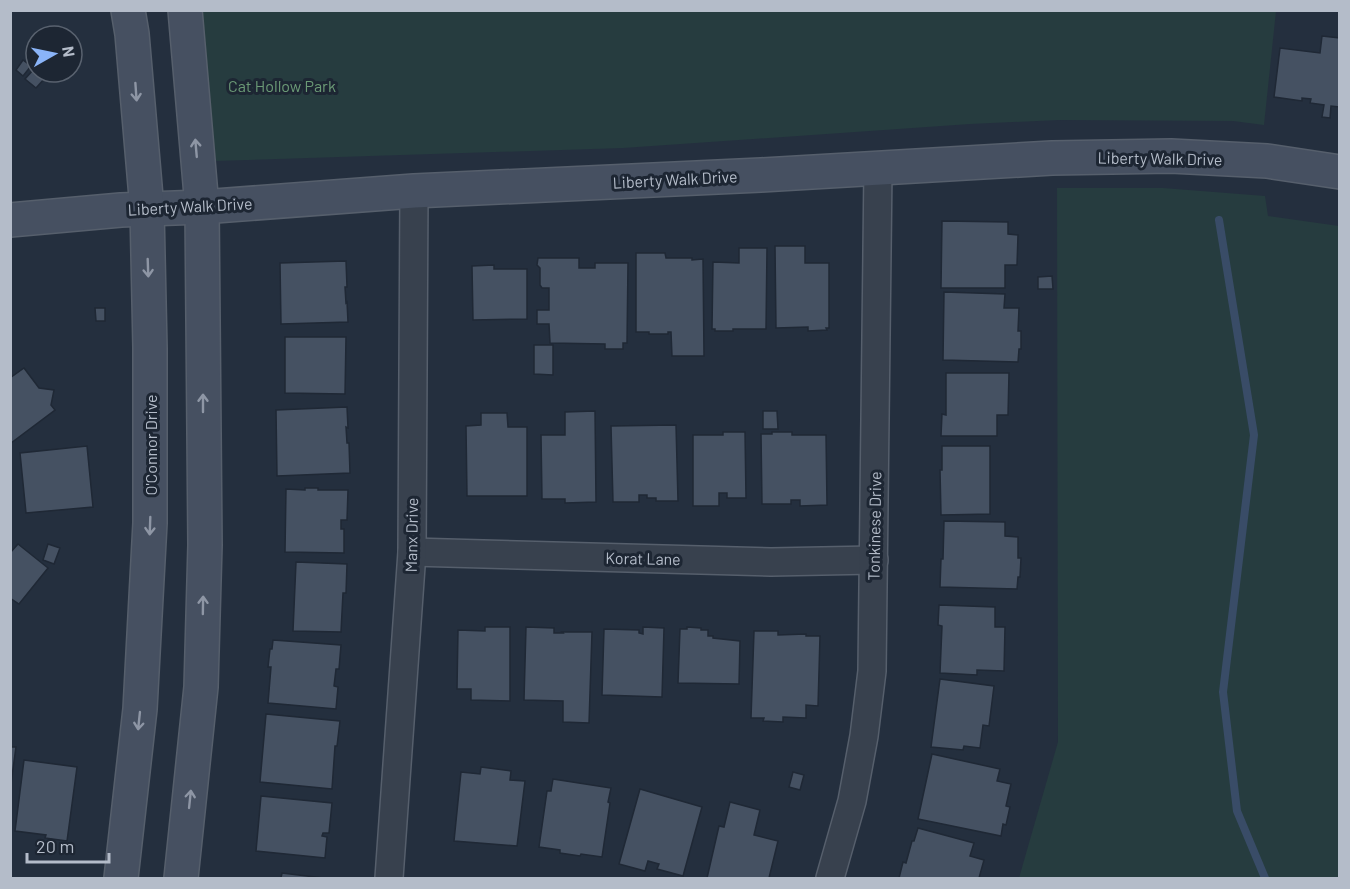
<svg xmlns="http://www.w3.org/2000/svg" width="1350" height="889" font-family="Barlow,sans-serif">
<rect width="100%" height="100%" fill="#242f3e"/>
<!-- green -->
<g fill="#263c3f">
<polygon points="202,11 1276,11 1264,125 1233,121 1059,120 970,124 623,148 214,161"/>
<polygon points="1057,188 1163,188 1265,196 1268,216 1339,226 1339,878 1019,878 1058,742"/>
</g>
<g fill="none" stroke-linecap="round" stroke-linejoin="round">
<!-- stream -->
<polyline stroke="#394c67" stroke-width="8" points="1219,220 1254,435 1223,692 1237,811 1265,878"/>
</g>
<!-- building -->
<g fill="#455162" stroke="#1f2835" stroke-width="1.5">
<polygon points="1322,36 1340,38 1340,107 1331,106 1330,118 1322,117 1324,105 1310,103 1311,99 1302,98 1302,101 1274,97 1280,48 1320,53"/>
<polygon points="23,60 31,66 23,76 16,70"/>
<polygon points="34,69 36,72 38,72 45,78 36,88 25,79"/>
<polygon points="942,221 1008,222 1008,234 1018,235 1017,265 1005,265 1005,288 941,288"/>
<polygon points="775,246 805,246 805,263 829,263 829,328 826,328 827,330 808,331 808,327 776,328"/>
<polygon points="739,248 767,248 766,329 733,329 733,331 715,331 715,329 712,329 713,262 739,263"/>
<polygon points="636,253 665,253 666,258 692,258 692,260 703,259 704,356 672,356 671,332 668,332 668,334 649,334 649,332 636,332"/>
<polygon points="538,258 579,258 579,268 595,268 595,263 628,263 627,343 623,343 623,349 605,349 605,344 550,343 549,324 537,324 537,310 549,310 549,288 542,288 540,285 540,268 537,265"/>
<polygon points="346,261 347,287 345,287 346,303 347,302 348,322 281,324 280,263"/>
<polygon points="494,265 494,269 527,269 527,319 473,320 472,266"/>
<polygon points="1052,276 1053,289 1038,289 1038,277"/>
<polygon points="944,292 1005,294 1004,308 1019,308 1018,331 1021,331 1021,349 1019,349 1018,362 943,360"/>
<polygon points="95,308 105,308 105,321 96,321"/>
<polygon points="285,337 346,337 345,394 285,393"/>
<polygon points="534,345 553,345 553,375 534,374"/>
<polygon points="24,368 39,388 54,390 51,405 55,410 11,443 10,378"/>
<polygon points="946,373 1009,373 1008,415 997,415 997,436 941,436 942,414 946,415"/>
<polygon points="347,407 348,428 346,427 347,443 349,443 350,473 277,476 276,410"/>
<polygon points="595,411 596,502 565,503 565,499 542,499 541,435 565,435 565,412"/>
<polygon points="763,411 777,411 778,429 763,429"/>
<polygon points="481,413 507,413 508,427 527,427 527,496 467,496 466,426 481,425"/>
<polygon points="676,425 678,501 656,501 656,498 647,498 647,495 639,495 639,502 613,502 611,426"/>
<polygon points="723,432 745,432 746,498 727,498 727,493 719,493 719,506 693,506 693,435 723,435"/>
<polygon points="772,432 792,432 792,435 826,435 827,505 800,506 800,500 791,500 791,504 762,504 761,434 772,434"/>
<polygon points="87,446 93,507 26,513 20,453"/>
<polygon points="942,446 990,446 990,514 941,515 940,470 942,470"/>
<polygon points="305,488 318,488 318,490 348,490 347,520 341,520 341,529 344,529 344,553 285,552 286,489 305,490"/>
<polygon points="944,521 1005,522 1005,536 1018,537 1018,558 1021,558 1020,577 1018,577 1017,589 940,587 941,559 943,559"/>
<polygon points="18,544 48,568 19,604 10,598 10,553"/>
<polygon points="48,544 60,548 54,564 43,560"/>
<polygon points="296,562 347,564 346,593 343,593 341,632 293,631"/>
<polygon points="939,605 995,607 995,627 1005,627 1004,671 977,670 977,675 940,673 942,626 938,625"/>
<polygon points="485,627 510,627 510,701 471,700 471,689 457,689 458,630 485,631"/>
<polygon points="526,627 554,628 554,633 563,633 562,632 592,632 589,723 563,722 563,701 524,700"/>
<polygon points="643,627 664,628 662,697 602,695 604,629 639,630 639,633 643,634"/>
<polygon points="687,627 701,628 701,630 708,630 708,636 713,636 713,638 740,641 739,684 678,683 680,629 687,629"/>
<polygon points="754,631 778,631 778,635 806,634 806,636 820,636 818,706 806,705 806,718 783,717 783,722 763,721 764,718 751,718"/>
<polygon points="273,640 341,645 339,669 336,669 334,686 338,687 336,709 268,703 271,667 268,667 270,649 272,649"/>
<polygon points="940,679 994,686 989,726 983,725 980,748 964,746 963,750 931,747"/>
<polygon points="266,714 340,721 337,746 335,746 332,789 260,782"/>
<polygon points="10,747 16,747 10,791"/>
<polygon points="932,754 1000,769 997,781 1011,784 1006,806 1010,807 1006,825 1003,824 1001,836 918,819"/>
<polygon points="24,760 77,767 67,841 45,838 46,835 15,831"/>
<polygon points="481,767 511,771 510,780 525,781 517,846 454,841 461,772 480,774"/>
<polygon points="793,772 804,775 800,790 789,787"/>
<polygon points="553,779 611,788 608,802 610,803 602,857 581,854 580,856 560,853 560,850 539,847 547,791 551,791"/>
<polygon points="640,789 702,807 683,876 657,869 659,864 648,861 645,871 619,864"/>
<polygon points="261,796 332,803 329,833 323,833 322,836 327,837 325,858 256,851"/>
<polygon points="730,802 760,810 754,835 778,841 769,878 707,878 719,826 724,827"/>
<polygon points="918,828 974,843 970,856 984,860 979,878 899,878 903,862 906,863 912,841 914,841"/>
<polygon points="282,873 323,878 281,878"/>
</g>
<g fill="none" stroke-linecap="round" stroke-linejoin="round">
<defs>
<g id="street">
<polyline points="412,552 771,562 874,560"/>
<polyline points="389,878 412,552 414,191"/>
<polyline points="830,878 852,801 864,736 872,671 878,168"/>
</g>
<g id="secondary">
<polyline points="10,220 121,210 202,207 414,191 761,175 1052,158 1171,156 1267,161 1340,172"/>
<polyline points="121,878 140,709 150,523 150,348 147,209 132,34 128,10"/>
<polyline points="181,878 201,687 205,545 202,207 185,10"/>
</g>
</defs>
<!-- street casing -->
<use href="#street" stroke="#565f6c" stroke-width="30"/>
<!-- secondary casing -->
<use href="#secondary" stroke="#565f6c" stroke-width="36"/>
<!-- street -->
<use href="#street" stroke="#38414e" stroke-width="27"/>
<!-- secondary -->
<use href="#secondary" stroke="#465061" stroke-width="33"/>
</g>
<!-- one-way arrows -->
<defs><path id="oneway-shaft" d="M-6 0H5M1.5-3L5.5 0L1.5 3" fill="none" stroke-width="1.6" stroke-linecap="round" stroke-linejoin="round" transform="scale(1.5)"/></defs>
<g stroke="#8e96a5">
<use href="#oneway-shaft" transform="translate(136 92) rotate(86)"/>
<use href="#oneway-shaft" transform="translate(196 148) rotate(-95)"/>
<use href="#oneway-shaft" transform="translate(148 268) rotate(88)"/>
<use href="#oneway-shaft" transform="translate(203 403) rotate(-90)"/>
<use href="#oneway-shaft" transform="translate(150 526) rotate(92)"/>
<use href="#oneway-shaft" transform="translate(203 605) rotate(-89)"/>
<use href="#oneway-shaft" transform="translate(139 721) rotate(96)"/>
<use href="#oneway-shaft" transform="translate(190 799) rotate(-84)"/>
</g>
<g text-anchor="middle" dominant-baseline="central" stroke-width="6" stroke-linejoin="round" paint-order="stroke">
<!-- park labels -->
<g font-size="16" fill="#6b9a76" stroke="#1d2633">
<text x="282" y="85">Cat Hollow Park</text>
</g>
<!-- street labels -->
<g font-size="16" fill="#b4bcc9" stroke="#1d2633">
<text transform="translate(1160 158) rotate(1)">Liberty Walk Drive</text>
<text transform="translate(675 179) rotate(-3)">Liberty Walk Drive</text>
<text transform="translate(190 206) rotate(-3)">Liberty Walk Drive</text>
<text transform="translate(150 445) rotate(-90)">O'Connor Drive</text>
<text transform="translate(874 526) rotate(-89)">Tonkinese Drive</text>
<text transform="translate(411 535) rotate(-89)">Manx Drive</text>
<text transform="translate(643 558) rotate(1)">Korat Lane</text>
</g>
</g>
<!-- border -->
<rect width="1350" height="889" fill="none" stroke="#b4bcc9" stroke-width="24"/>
<!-- north arrow -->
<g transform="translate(54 54) rotate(81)"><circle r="28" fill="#1d2633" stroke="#59626f" stroke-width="1.5"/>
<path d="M0-4.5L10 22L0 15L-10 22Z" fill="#8ab4f8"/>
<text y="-9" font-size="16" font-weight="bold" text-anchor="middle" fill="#b4bcc9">N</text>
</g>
<!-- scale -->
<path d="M27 853v9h82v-9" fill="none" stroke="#b4bcc9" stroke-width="3"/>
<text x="36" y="853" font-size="18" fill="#b4bcc9" stroke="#1d2633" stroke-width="4.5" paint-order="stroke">20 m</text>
</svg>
